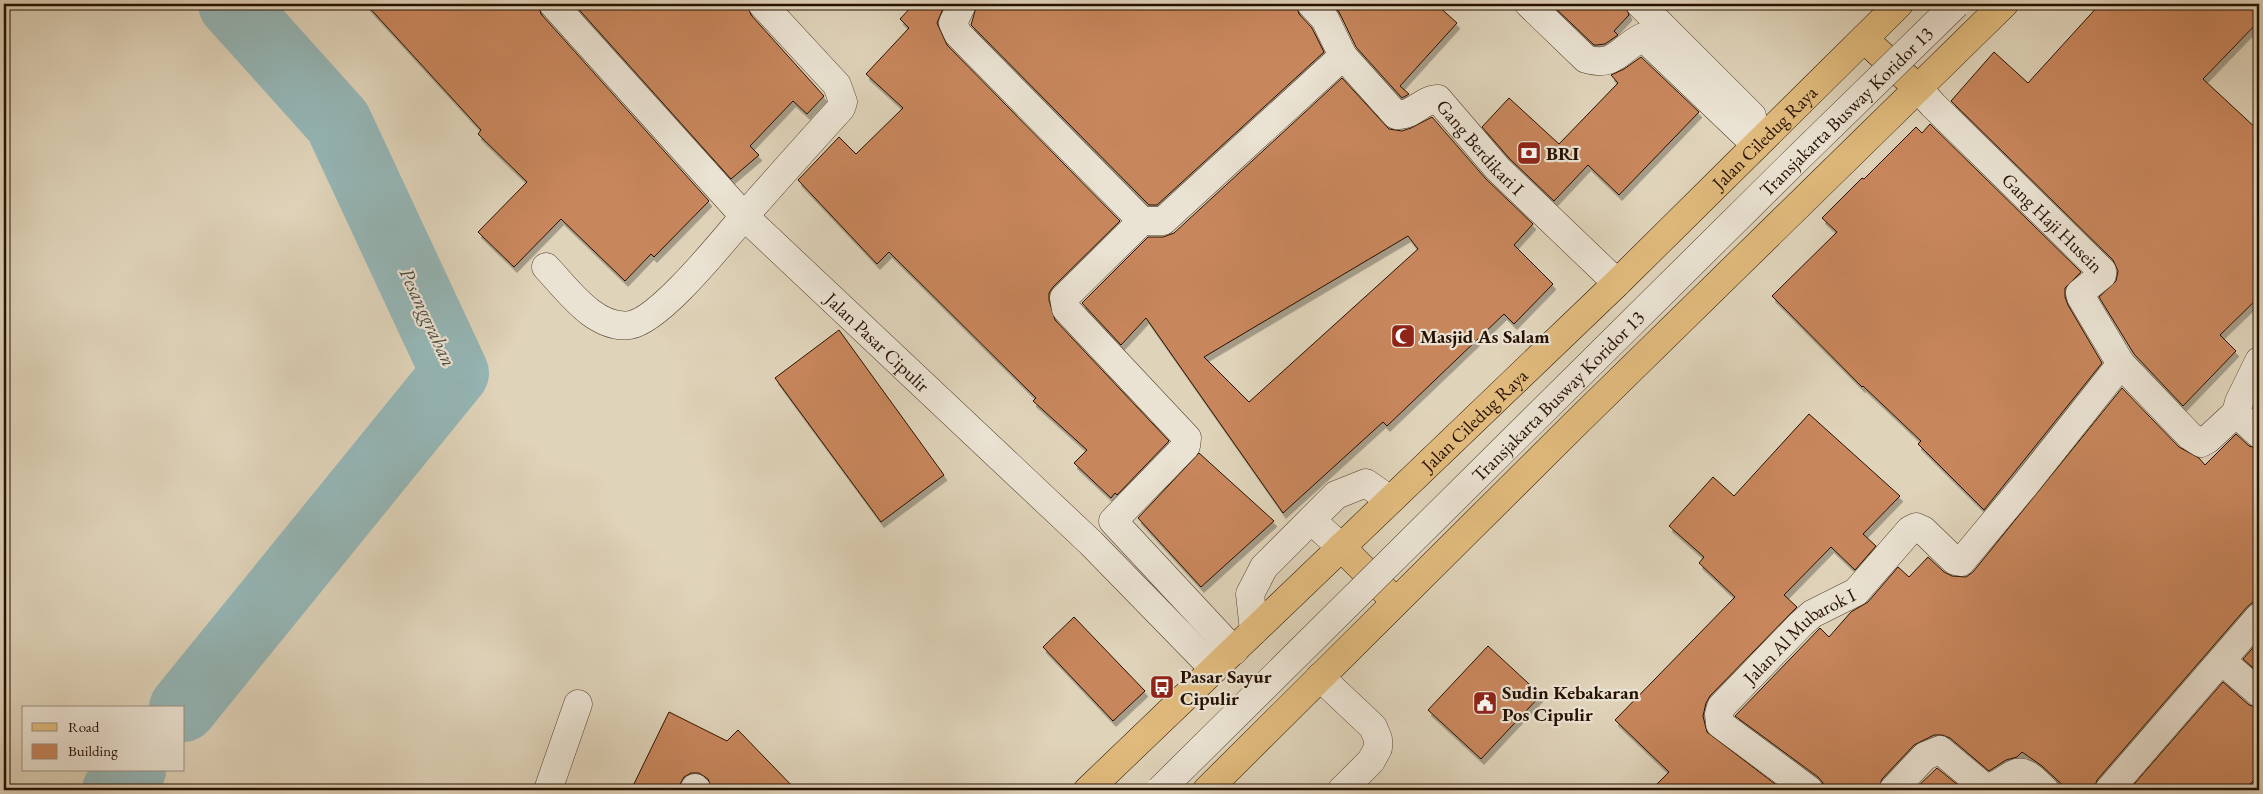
<svg xmlns="http://www.w3.org/2000/svg" width="2263" height="794" font-family="'EB Garamond',serif">
<defs>
<filter id="shadow"><feDropShadow dx="3" dy="5.5" stdDeviation="0" flood-color="#0004"/></filter>
</defs>
<rect width="100%" height="100%" fill="#dfd3b9"/>
<filter id="stains"><feTurbulence type="fractalNoise" baseFrequency=".004" numOctaves="4"/><feColorMatrix values="0 0 0 0 .2 0 0 0 0 .09 0 0 0 0 .02 0 0 0 .5 -.17"/></filter>
<radialGradient id="worn" r=".72"><stop offset=".6" stop-color="#630" stop-opacity="0"/><stop offset="1" stop-color="#630" stop-opacity=".3"/></radialGradient>
<g fill="none" stroke-linecap="round" stroke-linejoin="round">
<!-- river -->
<g stroke="#95b6b6" stroke-width="68">
<polyline points="183,708 455,373 338,122 232,4"/>
<polyline points="116,790 132,770"/>
</g>
</g>
<!-- building -->
<g fill="#c8865c" stroke="#261000" fill-rule="evenodd" filter="url(#shadow)">
<polygon points="366,4 538,4 541,14 709,201 654,257 651,254 625,281 561,219 514,267 478,232 527,182 478,134 481,130"/>
<polygon points="574,4 747,4 751,15 824,96 807,114 793,101 750,146 759,155 731,179"/>
<polygon points="914,4 945,4 937,23 947,45 1120,221 1053,287 1049,293 1049,300 1055,320 1169,441 1117,495 1115,493 1111,498 1074,463 1087,450 1033,401 1036,398 889,252 877,264 798,180 839,137 856,154 903,108 866,74 909,28 900,19"/>
<polygon points="977,4 1296,4 1299,14 1312,28 1324,52 1157,205 1149,205 971,25"/>
<polygon points="1332,4 1436,4 1457,23 1400,86 1409,94 1402,98 1356,47 1339,12"/>
<polygon points="1551,4 1625,4 1629,15 1614,31 1618,35 1605,44 1597,45 1594,45"/>
<polygon points="2100,4 2259,4 2259,21 2203,79 2259,131 2259,297 2220,335 2236,351 2183,406 2134,354 2099,297 2116,281 2118,271 2113,260 1951,101 1994,52 2028,83"/>
<polygon points="1641,57 1699,112 1619,195 1588,165 1554,201 1509,158 1482,127 1509,98 1559,144 1618,83 1611,75 1624,69"/>
<path d="M1342,78L1389,129L1402,131L1411,128L1432,117L1486,179L1533,224L1514,245L1553,284L1514,324L1504,314L1387,426L1383,422L1283,513L1146,318L1121,345L1082,303L1148,237H1163L1174,233ZM1408,236L1418,249L1249,402L1204,357Z"/>
<polygon points="1930,124 2081,272 2065,288 2065,297 2068,305 2102,363 1984,510 1918,444 1921,441 1863,386 1862,387 1772,296 1837,232 1822,218 1862,178 1864,179 1916,127 1922,133"/>
<polygon points="839,330 944,475 881,522 775,378"/>
<polygon points="2122,388 2179,447 2199,458 2205,465 2236,434 2249,446 2259,449 2259,602 2253,602 2247,607 2097,780 2094,790 2068,790 2042,766 2022,752 2017,757 2006,760 1989,771 1950,738 1942,735 1934,735 1914,745 1882,779 1878,790 1824,790 1823,783 1818,777 1735,716 1820,628 1829,637 1851,612 1868,602 1898,567 1909,577 1928,557 1944,572 1952,576 1966,577 1973,572"/>
<polygon points="1809,414 1900,496 1863,534 1876,546 1855,570 1831,547 1784,595 1797,607 1710,696 1706,703 1703,716 1707,732 1783,790 1651,790 1669,772 1615,720 1735,597 1699,563 1704,557 1669,526 1713,477 1734,496"/>
<polygon points="1199,453 1274,521 1201,587 1138,518"/>
<polygon points="1074,617 1145,691 1113,721 1043,647"/>
<polygon points="2259,641 2259,673 2243,659"/>
<polygon points="1488,646 1541,695 1481,759 1428,710"/>
<polygon points="2223,682 2249,705 2259,708 2259,775 2244,790 2129,790"/>
<polygon points="669,712 727,741 738,730 796,790 712,790 708,779 699,773 691,773 684,777 680,784 680,790 631,790"/>
<polygon points="1937,768 1964,790 1914,790"/>
</g>
<g fill="none" stroke-linecap="round" stroke-linejoin="round">
<defs>
<g id="minor">
<path id="s1" d="M553,4L744,216L1091,543L1214,669"/>
<polyline points="962,4 953,23 958,34 1142,221 1163,221 1343,56"/>
<path id="s2" d="M1311,4L1325,19L1343,56L1396,115C1412,117 1422,99 1438,99L1498,169L1617,283"/>
<path d="M1529,4L1586,59C1615,68 1620,48 1643,37L1756,145"/>
<polyline points="1640,4 1752,116"/>
<path id="s3" d="M1917,87L1933,105L2102,271V275L2080,293L2081,297L2121,364L2190,436L2201,443L2208,439L2236,413"/>
<polyline points="1142,221 1064,298 1066,309 1187,438 1186,446 1113,521 1234,651"/>
<path d="M546,267C567,289 595,330 630,325C661,320 725,238 747,213C778,178 809,143 841,108L843,102L837,85L762,4"/>
<polyline points="2259,361 2239,402 2236,413 2259,434"/>
<polyline points="1311,520 1341,547"/>
<polyline points="1254,631 1250,594 1264,567 1336,495 1366,483 1390,500"/>
<polyline points="2222,661 2259,693"/>
<polyline points="1320,677 1373,727 1378,739 1378,748 1371,761 1342,790"/>
<polyline points="695,788 697,790"/>
<polyline points="548,790 578,704"/>
<path id="s4" d="M1809,790L1720,724L1719,714L1721,707L1801,624L1812,614L1856,592L1910,530L1916,527L1923,530L1955,561L1961,562L2025,485L2121,364"/>
<path d="M1893,790L1925,756L1940,750L1983,786C2000,791 2010,769 2023,773C2031,775 2039,785 2045,790"/>
<polyline points="2109,790 2259,617"/>
</g>
<g id="major">
<polyline points="1864,39 1910,81"/>
<polyline points="1341,547 1389,595"/>
<path id="s5" d="M1088,790L1617,283L1899,4"/>
<polyline points="1207,790 1572,427 2004,4"/>
</g>
</defs>
<!-- minor casing -->
<use href="#minor" stroke="#54412e" stroke-width="29"/>
<!-- major casing -->
<use href="#major" stroke="#261000" stroke-width="29"/>
<!-- minor -->
<use href="#minor" stroke="#eae2d2" stroke-width="28"/>
<!-- major -->
<use href="#major" stroke="#e0ba7c" stroke-width="28"/>
<defs>
<g id="minor-bridge">
<path id="s6" d="M1160,790L1798,158L1956,4"/>
</g>
</defs>
<!-- minor-bridge casing -->
<use href="#minor-bridge" stroke="#54412e" stroke-width="29" stroke-linecap="butt"/>
<!-- minor-bridge -->
<use href="#minor-bridge" stroke="#eae2d2" stroke-width="28"/>
</g>
<!-- icons -->
<defs>
<symbol id="bank-square" viewBox="-11 -11 22 22"><rect x="-9" y="-9" width="18" height="18" rx="4" fill="#8f2418" stroke="#eae2d2"/><path d="M-6-4H6V4H-6ZM0-2.3a2.3 2.3 0 1 0 0 4.6a2.3 2.3 0 1 0 0-4.6Z" fill="#fff"/></symbol>
<symbol id="mosque-square" viewBox="-11 -11 22 22"><rect x="-9" y="-9" width="18" height="18" rx="4" fill="#8f2418" stroke="#eae2d2"/><path d="M3.5-4.9A6 6 0 1 0 3.5 4.9A5 5 0 1 1 3.5-4.9Z" fill="#fff"/></symbol>
<symbol id="bus-square" viewBox="-11 -11 22 22"><rect x="-9" y="-9" width="18" height="18" rx="4" fill="#8f2418" stroke="#eae2d2"/><path d="M-5-6H5V4H4V6H2V4H-2V6H-4V4H-5ZM-3.5-4V0h7V-4ZM-3.5 1.2v1.5H-2V1.2ZM2 1.2v1.5H3.5V1.2Z" fill="#fff"/></symbol>
<symbol id="civic-square" viewBox="-11 -11 22 22"><rect x="-9" y="-9" width="18" height="18" rx="4" fill="#8f2418" stroke="#eae2d2"/><path d="M-.6-6.5H3V-4.5H.6V-3L4-1V1h2V6H-6V1h2V-1L-.6-3ZM-1.2 2.5V6h2.4V2.5Z" fill="#fff"/></symbol>
</defs>
<g fill-rule="evenodd">
<use href="#bank-square" x="1515" y="139" width="28" height="28"/>
<use href="#mosque-square" x="1389" y="322" width="28" height="28"/>
<use href="#bus-square" x="1148" y="673" width="28" height="28"/>
<use href="#civic-square" x="1471" y="689" width="28" height="28"/>
</g>
<g text-anchor="middle" dominant-baseline="central" stroke-width="4.5" stroke-linejoin="round" paint-order="stroke">
<!-- street labels -->
<g font-size="19" fill="#261000" stroke="#eae2d2">
<text stroke="none"><textPath href="#s6" startOffset="965">Transjakarta Busway Koridor 13</textPath></text>
<text stroke="none"><textPath href="#s5" startOffset="940">Jalan Ciledug Raya</textPath></text>
<text stroke="none"><textPath href="#s2" startOffset="251">Gang Berdikari I</textPath></text>
<text stroke="none"><textPath href="#s3" startOffset="192">Gang Haji Husein</textPath></text>
<text stroke="none"><textPath href="#s1" startOffset="469">Jalan Pasar Cipulir</textPath></text>
<text stroke="none"><textPath href="#s6" startOffset="560">Transjakarta Busway Koridor 13</textPath></text>
<text stroke="none"><textPath href="#s5" startOffset="535">Jalan Ciledug Raya</textPath></text>
<text stroke="none"><textPath href="#s4" startOffset="235">Jalan Al Mubarok I</textPath></text>
</g>
<!-- poi labels -->
<g font-size="19" font-weight="bold" fill="#261000" stroke="#eae2d2" text-anchor="start">
<text x="1546" y="153">BRI</text>
<text x="1420" y="336">Masjid As Salam</text>
<text x="1180" y="676">Pasar Sayur<tspan x="1180" dy="22">Cipulir</tspan></text>
<text x="1502" y="692">Sudin Kebakaran<tspan x="1502" dy="22">Pos Cipulir</tspan></text>
</g>
<!-- water labels -->
<g font-size="20" font-style="italic" fill="#4d4a40" stroke="#eae2d2">
<text transform="translate(428 317) rotate(65)">Pesanggrahan</text>
</g>
</g>
<!-- margin -->
<rect width="2263" height="794" fill="none" stroke="#dfd3b9" stroke-width="20"/>
<rect x="5" y="5" width="2253" height="784" fill="none" stroke="#261000" stroke-width="2.5"/>
<rect x="10" y="10" width="2243" height="774" fill="none" stroke="#261000"/>
<!-- legend -->
<rect x="22" y="706" width="162" height="65" fill="#eae2d2" stroke="#9c8e7e"/>
<rect x="32" y="723" width="25" height="8" fill="#e0ba7c" stroke="#9c8e7e"/>
<text x="68" y="732" font-size="15" fill="#261000">Road</text>
<rect x="32" y="744" width="25" height="15" fill="#c8865c" stroke="#9c8e7e"/>
<text x="68" y="756" font-size="15" fill="#261000">Building</text>
<rect width="100%" height="100%" filter="url(#stains)"/>
<rect width="100%" height="100%" fill="url(#worn)"/>
</svg>
